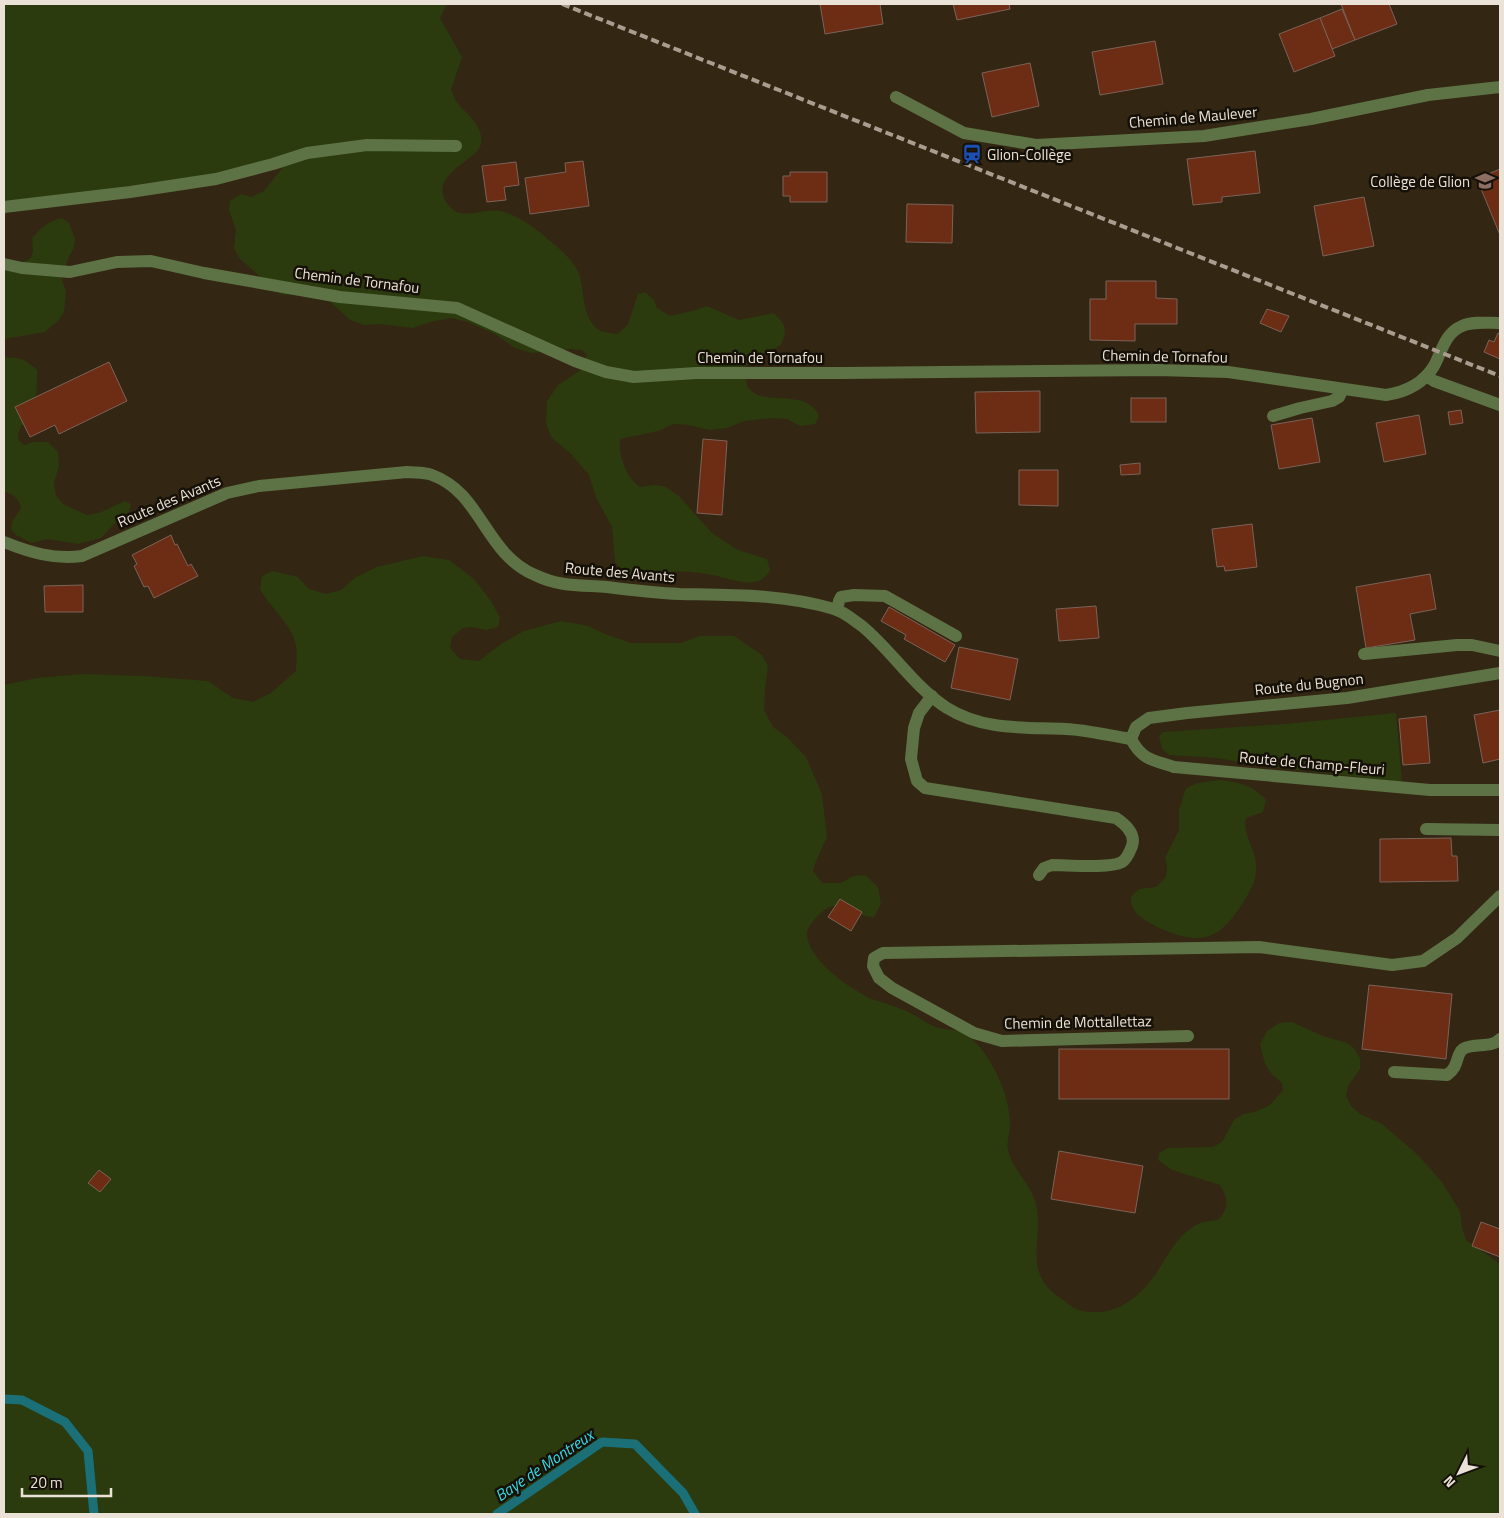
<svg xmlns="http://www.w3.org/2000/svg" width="1504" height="1518" font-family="'Titillium Web',sans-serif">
<rect width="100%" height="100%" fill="#332613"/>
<!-- green -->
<g fill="#2b3b0e">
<path d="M4,4H447L440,18L462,57L451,89C453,93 454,99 457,102C467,115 484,126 481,144C478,160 431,173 445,200C459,225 479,207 500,211C518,215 535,228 549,240C558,247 575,262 579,274C585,291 581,318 599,330C604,333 612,333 618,334L628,324L638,294L645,292L654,300L657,308L670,316L696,310L707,306L739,320L774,313C786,325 788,329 781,345L754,359L745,367L747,386C749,389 752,392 756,394C777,403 808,391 819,416L815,424L800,426L787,419L772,418L744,421L727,428L709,430L689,425L674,424L658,431L620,439C618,456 626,477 640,487L654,485L664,486L679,496L712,533L738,550L767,559L770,571C767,575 763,579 759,581C744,585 731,579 717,576C692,571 664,568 641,580L626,574L615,562L612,527L596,497L589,475L570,453L551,437L546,423L547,401L558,385L581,370L587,355L582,350L570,349L532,353L515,348L495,334L468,322L451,318L430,322L413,328L379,324L364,325L350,320L312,285C298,287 297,298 280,294L239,258L234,248L236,230L229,210L230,201L241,194L251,197L264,191L283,167L147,183L82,193L10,210L4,216Z"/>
<path d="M62,218L69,223L75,239L74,248L68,258L62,280L66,291L64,312L58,321L45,332L4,339V259L20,263L30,259L33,252L32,238C41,228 48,221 62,218Z"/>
<path d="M4,355L7,358C20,356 28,362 37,370C37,382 37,397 33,409C28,422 18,424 18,439L24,445L33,442H48L58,452L59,466L54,483L56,496L63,504L87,515L99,513L125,501L131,504L129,512L118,520L101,538L78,544L47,539L32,543L16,535L11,529L12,522L21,508C19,498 13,494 4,492Z"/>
<path d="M423,556L449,560L474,579L491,601L500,618L498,627L486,630L472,627L463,628L452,637L450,648L460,659L479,661L501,644L524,631L561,621L588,626L605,634L631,643H681L700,636H734L762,655L768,666L765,689L764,710L773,727L788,738L806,757L822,794L827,837L816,861L813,871L822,883H841L853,876L865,875L878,887L881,904L874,917C858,918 845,902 830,907C823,909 808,925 807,932C806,959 850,989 872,999C885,1004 900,1007 912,1014C921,1018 927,1024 936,1027C943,1030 952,1029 959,1031C965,1033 974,1041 978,1045C996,1066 1009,1095 1010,1123C1011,1131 1006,1141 1008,1150C1012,1169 1030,1183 1035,1201C1046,1238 1020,1270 1059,1297C1065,1301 1072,1308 1079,1310C1113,1319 1139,1299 1157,1272C1168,1255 1177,1236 1196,1225C1202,1221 1211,1221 1218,1220C1229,1208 1229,1199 1220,1185L1172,1170L1158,1160L1159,1153L1168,1148L1213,1147L1222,1142L1234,1120L1243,1114L1255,1112L1270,1105L1283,1090L1282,1083C1265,1070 1265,1064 1260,1044L1267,1031L1279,1023L1292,1022L1323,1036L1347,1043L1354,1048L1360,1058V1069L1348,1086L1346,1096L1351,1106L1360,1114L1382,1124L1418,1155L1442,1182L1460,1211L1462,1228L1466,1240L1500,1264V1514H4V685L37,678L83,674L144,676L208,681L233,698L253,702L271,693L296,671C296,662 298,651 295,642C289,621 270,608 260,589L262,576L272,571L298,577L309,589L326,594L341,590L356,577L377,567Z"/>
<polygon points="1396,713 1402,782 1256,765 1217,758 1169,755 1162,749 1159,736 1163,732 1285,724"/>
<path d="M1219,780C1238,782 1253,785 1266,800L1263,812L1246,818C1242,835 1256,849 1256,866C1257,880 1251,889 1244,901C1223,935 1206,947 1167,931C1157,927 1137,918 1133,908C1131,905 1131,900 1131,897L1139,889L1156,887L1166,877L1167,867L1165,858L1179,830V810L1186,788L1198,783Z"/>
</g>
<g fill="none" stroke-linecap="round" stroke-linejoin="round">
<!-- stream -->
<g stroke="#1b7078" stroke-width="9">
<polyline points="4,1399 22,1400 65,1422 88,1451 94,1514"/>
<polyline points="497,1514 602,1442 635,1444 683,1493 695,1514"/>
</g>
</g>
<!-- building -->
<g fill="#6c2d14" stroke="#7c6258">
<polygon points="820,4 880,4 883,24 825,34"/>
<polygon points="953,4 1009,4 1010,9 957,20"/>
<polygon points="1341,4 1389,4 1397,24 1355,40"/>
<polygon points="1342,9 1355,40 1332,49 1320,18"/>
<polygon points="1320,18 1335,56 1294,72 1279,34"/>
<polygon points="1155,41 1163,84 1100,95 1092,52"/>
<polygon points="1030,63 1039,106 992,117 982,73"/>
<polygon points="1255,151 1260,193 1222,197 1222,202 1193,205 1187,159"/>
<polygon points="583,161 589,206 530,214 525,178 566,172 565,163"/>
<polygon points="516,162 519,185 504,187 506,200 487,202 482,166"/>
<polygon points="1500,169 1500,235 1477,179"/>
<polygon points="790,172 827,172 827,202 790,202 790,196 783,196 783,176 790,176"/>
<polygon points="1364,197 1374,246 1323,256 1314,206"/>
<polygon points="907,204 953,205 952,243 906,242"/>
<polygon points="1106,281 1156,281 1156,298 1177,299 1177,324 1135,324 1135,341 1090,340 1090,299 1106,299"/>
<polygon points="1267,309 1289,316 1281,332 1260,323"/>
<polygon points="1498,333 1500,334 1500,359 1484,352 1489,340 1494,342"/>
<polygon points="109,362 127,401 59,434 55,425 30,437 15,407"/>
<polygon points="1040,391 1040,432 976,433 975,392"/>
<rect x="1131" y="398" width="35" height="24"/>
<polygon points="1461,410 1463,423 1450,425 1448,412"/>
<polygon points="1419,415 1426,454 1384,462 1376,423"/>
<polygon points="1312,418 1320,462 1279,469 1271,425"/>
<polygon points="703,439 727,441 722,515 697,513"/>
<polygon points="1140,463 1140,474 1121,475 1120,465"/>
<polygon points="1019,470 1058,470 1058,506 1019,505"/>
<polygon points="1252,524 1257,567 1225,571 1224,566 1217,567 1212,529"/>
<polygon points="171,535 175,545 177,544 188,566 191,564 198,576 154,598 148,586 144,587 134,566 137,564 132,555"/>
<polygon points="1430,574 1436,609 1410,614 1415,640 1366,648 1356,587"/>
<polygon points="83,585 83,612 45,612 44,586"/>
<polygon points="1096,606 1099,638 1059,641 1056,609"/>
<polygon points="889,607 955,645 945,662 904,639 906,635 881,621"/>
<polygon points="959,647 1018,659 1010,700 951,688"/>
<polygon points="1500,710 1500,759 1483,763 1474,715"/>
<polygon points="1426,716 1430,763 1403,765 1399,719"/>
<polygon points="1451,838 1452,856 1457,856 1458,881 1380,882 1380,839"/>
<polygon points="840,899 862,912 851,931 828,917"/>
<polygon points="1369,985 1452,994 1446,1059 1362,1049"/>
<rect x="1059" y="1049" width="170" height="50"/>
<polygon points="1059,1151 1143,1166 1135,1213 1051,1199"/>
<polygon points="99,1170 111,1179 100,1192 88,1183"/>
<polygon points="1481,1222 1500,1229 1500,1257 1472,1246"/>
</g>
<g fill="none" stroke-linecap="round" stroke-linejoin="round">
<!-- minor -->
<g stroke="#5d7245" stroke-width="12">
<polyline points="896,97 964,133 1036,145 1204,136 1311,119 1428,95 1500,87"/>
<polyline points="4,207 130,192 216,179 273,164 307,153 367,145 456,146"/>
<path d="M4,264L22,268L70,272L117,262L151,261L204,273L340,297L457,308L575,361L606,372L634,377L696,373H844L1157,370L1228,372L1386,395C1406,392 1423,384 1434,366C1442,351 1445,333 1462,326C1473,321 1488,323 1500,323"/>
<polyline points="1426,376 1434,381 1500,405"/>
<polyline points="1273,416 1300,408 1332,401 1339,397 1343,389"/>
<path d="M4,542C29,552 54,560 82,556L227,493L259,486L407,472C415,473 424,472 432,475C482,493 484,553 535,575C560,587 580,585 607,587C631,590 656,593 680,594C733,595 783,594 834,609C845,612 853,620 862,626C892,651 914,687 947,708C984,731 1025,727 1066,729C1088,730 1110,736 1131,739"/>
<polyline points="837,610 839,601 841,597 854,595 885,596 956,636"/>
<polyline points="1364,654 1457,645 1472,645 1500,651"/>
<path d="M932,696L919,713L914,728L911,759L917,781L925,788L1116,818C1125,824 1136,834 1132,846C1130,851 1127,859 1122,862C1109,869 1068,865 1052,865L1044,868L1039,875"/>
<polyline points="1131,739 1136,727 1149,718 1187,713 1347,698 1500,673"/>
<path d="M1131,739C1142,760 1153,760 1174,767L1430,790H1500"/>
<polyline points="1426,829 1500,830"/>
<polyline points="1188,1036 1002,1041 974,1033 892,988 879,978 873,966 874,958 883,953 1259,947 1392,965 1423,961 1457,938 1500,896"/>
<path d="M1394,1072L1447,1075C1460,1066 1455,1055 1463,1049C1475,1042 1491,1049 1500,1039"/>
</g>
<!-- rail -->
<polyline stroke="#a89d8f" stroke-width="4" stroke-dasharray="8 4" stroke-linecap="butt" points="562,4 1500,376"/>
</g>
<!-- icons -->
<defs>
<symbol id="station-bare" viewBox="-9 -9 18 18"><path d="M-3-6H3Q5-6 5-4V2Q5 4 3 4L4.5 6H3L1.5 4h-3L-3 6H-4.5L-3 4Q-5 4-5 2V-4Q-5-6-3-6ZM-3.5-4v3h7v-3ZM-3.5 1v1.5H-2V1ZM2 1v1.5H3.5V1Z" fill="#1a4fb4" stroke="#161108" stroke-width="2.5" paint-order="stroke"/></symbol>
<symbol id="school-bare" viewBox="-9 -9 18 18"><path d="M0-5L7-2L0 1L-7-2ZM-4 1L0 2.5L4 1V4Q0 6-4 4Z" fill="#8d6e63" stroke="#161108" stroke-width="2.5" paint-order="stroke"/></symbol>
</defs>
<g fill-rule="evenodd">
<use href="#station-bare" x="958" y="140" width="28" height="28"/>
<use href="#school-bare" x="1471" y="167" width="28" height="28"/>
</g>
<g text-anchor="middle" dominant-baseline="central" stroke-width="5" stroke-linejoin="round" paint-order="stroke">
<!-- street labels -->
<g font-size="15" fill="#ebe2d7" stroke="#161108">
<text transform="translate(1193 117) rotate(-5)">Chemin de Maulever</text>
<text transform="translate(357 280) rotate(7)">Chemin de Tornafou</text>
<text transform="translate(1165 356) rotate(1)">Chemin de Tornafou</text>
<text x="760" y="357">Chemin de Tornafou</text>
<text transform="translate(169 501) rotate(-23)">Route des Avants</text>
<text transform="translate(620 572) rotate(5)">Route des Avants</text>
<text transform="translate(1309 684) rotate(-6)">Route du Bugnon</text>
<text transform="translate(1312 763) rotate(5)">Route de Champ-Fleuri</text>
<text transform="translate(1078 1022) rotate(-1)">Chemin de Mottallettaz</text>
</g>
<!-- poi labels -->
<g font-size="15" fill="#ebe2d7" stroke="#161108" text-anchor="start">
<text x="987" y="154">Glion-Collège</text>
<text x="1470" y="181" text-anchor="end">Collège de Glion</text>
</g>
<!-- water labels -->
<g font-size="16" font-style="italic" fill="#38d7e6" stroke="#161108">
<text transform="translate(544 1465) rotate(-34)">Baye de Montreux</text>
</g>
</g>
<!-- border -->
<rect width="1504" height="1518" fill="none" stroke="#ebe2d7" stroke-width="10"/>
<!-- north arrow -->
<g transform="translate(1459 1473) rotate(228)" stroke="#161108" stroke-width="4" paint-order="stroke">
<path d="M0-4L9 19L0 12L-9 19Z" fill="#ebe2d7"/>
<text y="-8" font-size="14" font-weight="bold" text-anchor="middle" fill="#ebe2d7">N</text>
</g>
<!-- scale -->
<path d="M22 1488v8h89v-8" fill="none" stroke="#ebe2d7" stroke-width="2.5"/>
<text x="30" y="1488" font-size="15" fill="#ebe2d7" stroke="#161108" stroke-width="4" paint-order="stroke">20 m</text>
</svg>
